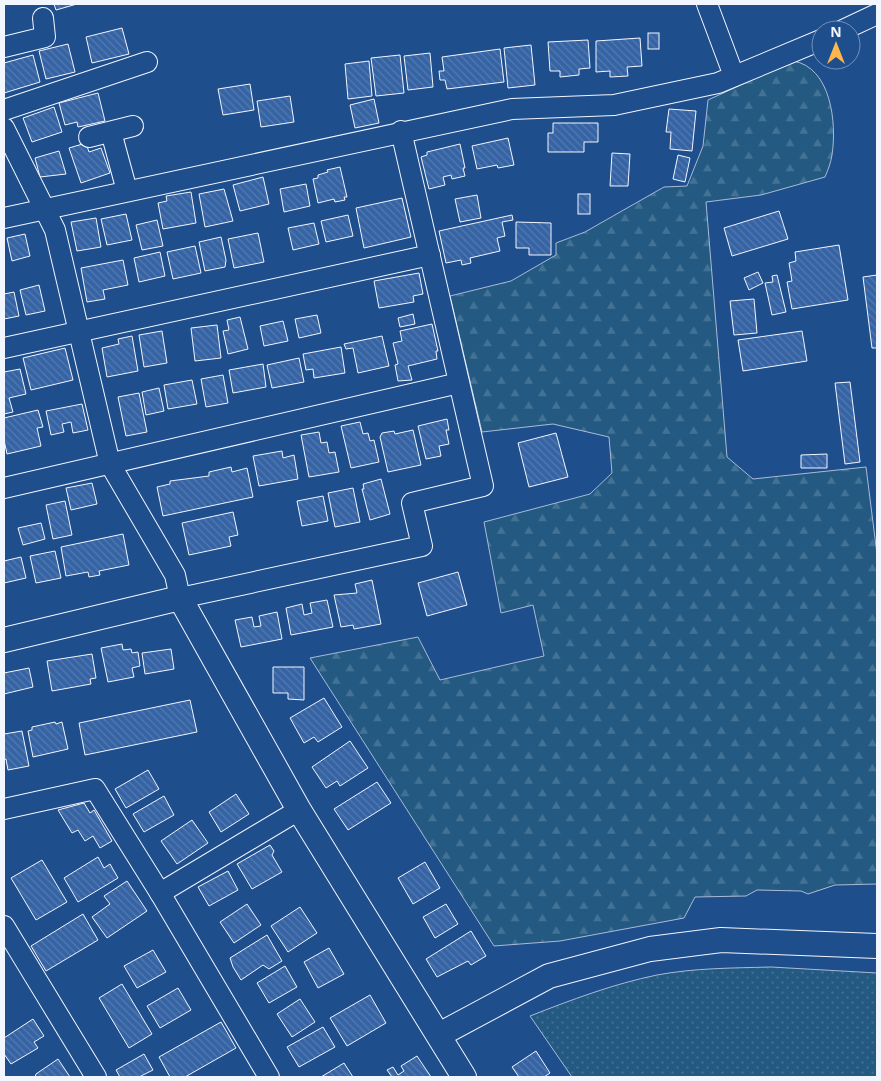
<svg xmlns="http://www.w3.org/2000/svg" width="881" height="1081" font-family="'Noto Sans',sans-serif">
<defs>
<pattern id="grass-dots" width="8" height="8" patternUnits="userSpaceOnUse" patternTransform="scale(1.25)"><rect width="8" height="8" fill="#245a82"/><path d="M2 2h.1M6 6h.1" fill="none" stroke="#447295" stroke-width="1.8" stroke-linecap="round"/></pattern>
<pattern id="forest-firs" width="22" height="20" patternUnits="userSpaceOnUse" patternTransform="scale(1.25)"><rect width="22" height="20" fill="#245a82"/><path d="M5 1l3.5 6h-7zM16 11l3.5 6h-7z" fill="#447295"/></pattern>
<pattern id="building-back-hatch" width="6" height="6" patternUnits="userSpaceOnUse" patternTransform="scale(1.25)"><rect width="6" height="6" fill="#3563a3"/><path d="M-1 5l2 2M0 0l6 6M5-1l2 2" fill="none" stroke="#537ab1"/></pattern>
</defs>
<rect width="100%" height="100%" fill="#1f4e8c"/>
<!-- grass -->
<path fill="url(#grass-dots)" stroke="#a8bbd7" d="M771,967L877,973V1077H572L530,1016C571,1000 613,984 657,975C694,968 733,968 771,967Z"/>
<!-- forest -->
<path fill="url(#forest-firs)" stroke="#a8bbd7" d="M793,61C831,67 837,123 832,155C831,162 828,170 825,177L761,195L706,202L727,457L753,479L866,467L877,554V884L835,885L808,894L801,891L757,890L746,896L695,897L684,918L560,941L494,946L310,658L418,637L440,680L544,656L533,605L501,613L484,522L590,494L612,473L609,437L553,424L482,432L450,296L511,281L556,255V243L585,232L664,187L687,186L703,146L708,100Z"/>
<!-- building -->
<g fill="url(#building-back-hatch)" stroke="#f2f6ff">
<polygon points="54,4 77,4 56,10"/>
<polygon points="122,28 129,54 92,63 86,37"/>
<rect x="648" y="33" width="11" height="16"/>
<polygon points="640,38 642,66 627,67 628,76 610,77 610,71 596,72 596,41"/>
<polygon points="588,40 590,68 579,69 579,75 560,77 560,71 550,71 548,42"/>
<polygon points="68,44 75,72 46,79 39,51"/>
<polygon points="531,45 535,85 508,88 504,48"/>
<polygon points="500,49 504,82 447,89 445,80 440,80 439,71 444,71 442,57"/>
<polygon points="430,53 433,87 408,90 404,56"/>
<polygon points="33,55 40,82 4,93 4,63"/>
<polygon points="400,55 404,93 376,96 371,58"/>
<polygon points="369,61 372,96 348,99 345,64"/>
<polygon points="250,84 254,110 223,115 218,89"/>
<polygon points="98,93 105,121 78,127 77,122 65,125 59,103"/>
<polygon points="290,96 294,122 261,127 257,101"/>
<polygon points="374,99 379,123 355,128 350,105"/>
<polygon points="54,107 62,132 32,142 23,118"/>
<polygon points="669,109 696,111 692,151 670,149 671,132 666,132"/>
<polygon points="553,123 598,123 598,142 584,142 584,152 548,152 548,133 553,133"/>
<polygon points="508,138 514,165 498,168 497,165 477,169 472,146"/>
<polygon points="86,143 89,152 101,148 110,173 81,183 69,148"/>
<polygon points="460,144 465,168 463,168 465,176 452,179 451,175 443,177 445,185 429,189 421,157 427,155 427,152"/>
<polygon points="59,151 66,174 40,177 35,158"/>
<polygon points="612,153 630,154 628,186 610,186"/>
<polygon points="678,155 690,158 685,182 673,179"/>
<polygon points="340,167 347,197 344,197 345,200 335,202 334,199 318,203 313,179 318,178 318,175 328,172 327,170"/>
<polygon points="263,177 269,204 240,211 233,185"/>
<polygon points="306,184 310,206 284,212 280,189"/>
<polygon points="224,189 233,221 205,227 199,194"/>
<polygon points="191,192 196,223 163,229 158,203 167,201 166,196"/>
<rect x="578" y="194" width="12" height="20"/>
<polygon points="477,195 481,218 460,222 455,199"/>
<polygon points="402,198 411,237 364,248 356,208"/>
<polygon points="779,211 788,239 732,256 724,228"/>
<polygon points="126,214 132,240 107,245 101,219"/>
<polygon points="348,215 353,236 326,242 321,221"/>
<polygon points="512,215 513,220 502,222 505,236 497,238 500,251 470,258 471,263 462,265 461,260 446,263 439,231"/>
<polygon points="96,218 101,247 77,251 71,222"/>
<polygon points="157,220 163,246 142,250 136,225"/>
<polygon points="516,222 551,223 551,255 529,255 529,248 516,248"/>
<polygon points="314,223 319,244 293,250 288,228"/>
<polygon points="258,233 264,262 234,268 228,239"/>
<polygon points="25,234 30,256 12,261 7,238"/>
<polygon points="221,237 226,260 225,267 205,271 199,242"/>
<polygon points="839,245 848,300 792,309 787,282 792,281 789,263 796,261 795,252"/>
<polygon points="195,246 201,273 173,279 167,252"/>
<polygon points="160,252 165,276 139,282 134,258"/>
<polygon points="123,260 128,285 103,290 105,299 87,302 81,268"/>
<polygon points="758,272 763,283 749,290 744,278"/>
<polygon points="419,273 423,294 413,296 414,302 379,308 374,281"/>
<polygon points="777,275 786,312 772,315 765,283 773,282 772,276"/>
<polygon points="877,275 877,348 872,348 863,277"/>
<polygon points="39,285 45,311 26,315 20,290"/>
<polygon points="14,292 19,316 4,319 4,294"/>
<polygon points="754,299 757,333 734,335 730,301"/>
<polygon points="413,314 415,324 400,327 398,318"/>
<polygon points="317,315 321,333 299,338 295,319"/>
<polygon points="240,317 248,349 228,354 223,331 229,330 227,320"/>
<polygon points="283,321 288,341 264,346 260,326"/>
<polygon points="432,324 438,351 436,351 437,359 408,366 412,380 398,381 395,365 398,364 393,343 402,341 400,331"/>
<polygon points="217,325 221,358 195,361 191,328"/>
<polygon points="162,331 167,363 144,367 139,335"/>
<polygon points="802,331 807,361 743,371 738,340"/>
<polygon points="132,336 138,371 107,377 102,348 119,344 118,339"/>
<polygon points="382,336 389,366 358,373 353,348 346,349 344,344"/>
<polygon points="341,347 345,373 314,378 313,369 306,370 303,354"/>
<polygon points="65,348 73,380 31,390 23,358"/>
<polygon points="299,358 304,382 272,388 267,365"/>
<polygon points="263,364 266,387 233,393 229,370"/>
<polygon points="20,369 26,394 9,398 13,412 4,414 4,372"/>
<polygon points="223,375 228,403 206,407 201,379"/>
<polygon points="192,380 197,404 168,409 164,385"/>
<polygon points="850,382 860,462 845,464 835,383"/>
<polygon points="159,388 164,411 146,415 142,392"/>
<polygon points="139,393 147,432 126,436 118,397"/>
<polygon points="82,404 88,430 73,433 71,422 62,424 64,432 51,435 46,411"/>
<polygon points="38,410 43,427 37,428 41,446 7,454 4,440 4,418"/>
<polygon points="447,419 449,430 446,430 449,444 439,446 441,456 426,459 418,426"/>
<polygon points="360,422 363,434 368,433 370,441 374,440 379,462 351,468 341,426"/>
<polygon points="413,430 421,465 388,472 380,437 382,433 394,431 395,434"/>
<polygon points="319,432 321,443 327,442 329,453 335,452 339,472 309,477 301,435"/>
<polygon points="556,433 568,477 529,487 518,443"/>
<polygon points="282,451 283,458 294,455 298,479 259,486 253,456"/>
<polygon points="827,454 827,468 801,468 801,455"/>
<polygon points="231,467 232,472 247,468 253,497 163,516 157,487 170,484 170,481 209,476 209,472"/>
<polygon points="381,479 390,514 370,520 362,489 364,489 363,484"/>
<polygon points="92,483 97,504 71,510 66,488"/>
<polygon points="353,488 360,522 335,527 328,493"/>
<polygon points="323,496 328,521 302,526 297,501"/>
<polygon points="65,501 72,535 53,539 46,505"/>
<polygon points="233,512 238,535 229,537 231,546 189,555 182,523"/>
<polygon points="41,523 45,539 23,545 18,528"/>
<polygon points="123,534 129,565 99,571 100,575 89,577 88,572 66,576 61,547"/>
<polygon points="55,551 61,578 36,583 30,556"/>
<polygon points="21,557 26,578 4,583 4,561"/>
<polygon points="458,572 467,605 427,616 418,583"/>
<polygon points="372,580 381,624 354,629 353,625 341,627 334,595 357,593 355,584"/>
<polygon points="327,600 333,627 291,635 286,608 302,604 304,615 312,613 310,603"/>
<polygon points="277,612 282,639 241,647 235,620 252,617 254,627 261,626 259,616"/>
<polygon points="122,644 123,650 131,649 132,653 138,652 140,666 132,668 134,677 108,682 101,648"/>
<polygon points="171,649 174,669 145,674 142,653"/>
<polygon points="92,654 96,678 90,679 91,684 52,691 47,661"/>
<polygon points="273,667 304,667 304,700 288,699 288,693 273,693"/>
<polygon points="29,668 33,687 4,694 4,673"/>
<polygon points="324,698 342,727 318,742 314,737 304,743 290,718"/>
<polygon points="190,700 197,732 85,755 79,723"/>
<polygon points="55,722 56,724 62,722 68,749 33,757 28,731 32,730 32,727"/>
<polygon points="22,731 29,766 8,770 6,759 4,759 4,734"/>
<polygon points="350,741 368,768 340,786 337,781 326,788 312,767"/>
<polygon points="148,770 159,789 126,808 115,789"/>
<polygon points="377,782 391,803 348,830 334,809"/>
<polygon points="236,794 249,814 221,832 209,812"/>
<polygon points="164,796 174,815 144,832 133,814"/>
<polygon points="84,803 90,813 94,810 112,841 100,848 93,836 85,841 78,830 72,833 58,810"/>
<polygon points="192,820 208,843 177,864 161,841"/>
<polygon points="270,845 274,851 272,855 282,872 252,889 237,864"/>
<polygon points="98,857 104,868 110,864 118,878 78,902 64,878"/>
<polygon points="42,860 67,902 36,920 11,878"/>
<polygon points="425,862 440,888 413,904 398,878"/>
<polygon points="228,871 238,890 209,906 198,887"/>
<polygon points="127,881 147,911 107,938 92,917 110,904 104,896"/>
<polygon points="247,904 261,925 234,943 220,922"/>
<polygon points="446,904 458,924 435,938 423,917"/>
<polygon points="300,907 317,933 288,952 271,926"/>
<polygon points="83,914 98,940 46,971 31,946"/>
<polygon points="471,931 486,956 471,965 468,961 437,977 426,959"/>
<polygon points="267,935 282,961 269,969 263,965 241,980 233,967 230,958"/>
<polygon points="329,948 344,974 318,988 304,962"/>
<polygon points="153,950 166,972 137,988 124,966"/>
<polygon points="285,966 297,987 269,1003 257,983"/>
<polygon points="122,984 152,1034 129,1048 99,998"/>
<polygon points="178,988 191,1010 160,1028 147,1006"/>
<polygon points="370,995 386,1023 347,1046 330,1018"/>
<polygon points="300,999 315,1022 292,1037 277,1014"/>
<polygon points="33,1019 44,1036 34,1042 38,1048 11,1064 4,1054 4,1038"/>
<polygon points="221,1022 236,1048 185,1077 170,1077 159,1057"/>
<polygon points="323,1027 335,1047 299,1067 287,1047"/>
<polygon points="536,1051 550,1073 544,1077 519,1077 512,1067"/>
<polygon points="144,1054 153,1070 139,1077 120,1077 116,1070"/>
<polygon points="417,1056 431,1077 392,1077 387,1070 393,1067 398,1075 404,1071 401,1066"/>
<polygon points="58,1059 70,1077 35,1077 36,1074"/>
<polygon points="344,1063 353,1077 321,1077"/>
</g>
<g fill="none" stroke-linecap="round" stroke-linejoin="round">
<defs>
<g id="minor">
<polyline points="707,4 734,76"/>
<polyline points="843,30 877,14"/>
<polyline points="4,47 45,37 43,18"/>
<polyline points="4,110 147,62"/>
<polyline points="4,128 55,230 110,464 175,575 180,598 422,546 412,503 483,486 401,131"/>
<polyline points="111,132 127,191"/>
<polyline points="89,137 133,126"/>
<polyline points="4,218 512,109 614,105 718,83 821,40"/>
<polyline points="4,348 430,255"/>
<polyline points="4,488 459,383"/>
<polyline points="4,809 95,789 160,893 269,1077"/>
<polyline points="160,893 299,810"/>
<polyline points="4,926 96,1077"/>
</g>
<g id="tertiary">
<polyline points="4,640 180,598 299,810 464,1077"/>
<polyline points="439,1035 549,976 650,949 721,940 877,946"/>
</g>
</defs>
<!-- minor casing -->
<use href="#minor" stroke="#f2f6ff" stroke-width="22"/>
<!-- tertiary casing -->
<use href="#tertiary" stroke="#f2f6ff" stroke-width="26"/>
<!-- minor -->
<use href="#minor" stroke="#1f4e8c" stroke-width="20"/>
<!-- tertiary -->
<use href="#tertiary" stroke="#1f4e8c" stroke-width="24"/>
</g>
<!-- border -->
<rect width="881" height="1081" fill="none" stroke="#f2f6ff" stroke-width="10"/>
<!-- north arrow -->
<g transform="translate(836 45)"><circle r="24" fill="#1f4e8c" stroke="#7391ba"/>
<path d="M0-4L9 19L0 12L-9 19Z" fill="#ffb74d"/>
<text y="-8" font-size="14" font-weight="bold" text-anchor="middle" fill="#f2f6ff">N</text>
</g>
</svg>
